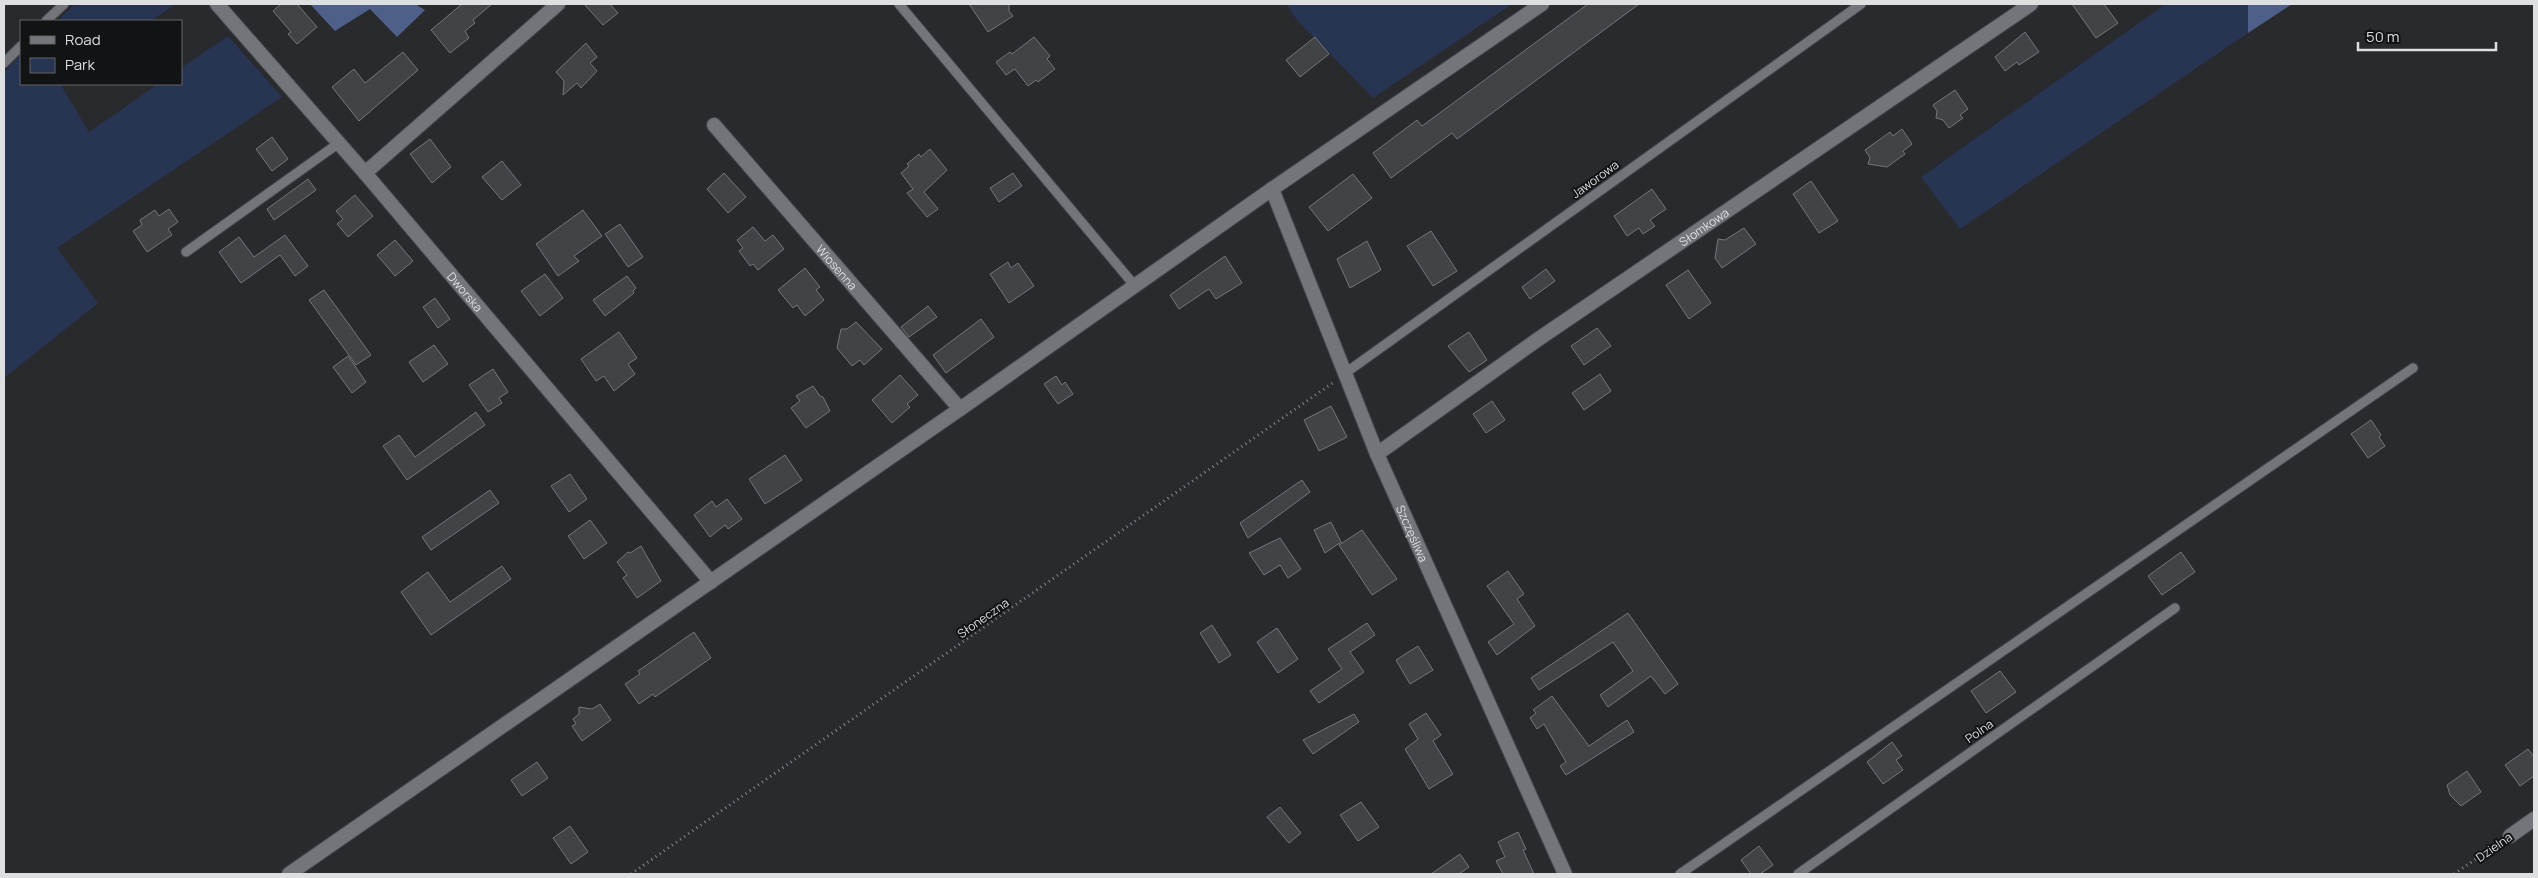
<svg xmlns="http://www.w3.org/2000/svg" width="2538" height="878" font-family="Manrope,sans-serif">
<rect width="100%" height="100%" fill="#282a2e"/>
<!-- green -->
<g fill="#273452">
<polygon points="75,4 175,4 151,21 57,21"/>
<polygon points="1286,4 1512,4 1373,98 1297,20"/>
<polygon points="2166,4 2248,4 2248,33 1960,229 1921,177"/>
<polygon points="228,36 282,97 57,248 98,303 4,378 4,72 21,55 21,84 66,84 62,87 89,132 158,84 181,84 181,68"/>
</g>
<!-- forest -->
<g fill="#4e6089">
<polygon points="310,4 415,4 425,10 397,37 370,9 335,31"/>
<polygon points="2248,4 2292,4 2248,33"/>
</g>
<!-- building -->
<g fill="#414347" stroke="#74767a">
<polygon points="281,4 297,4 317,27 297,44 288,34 291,32 273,11"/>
<polygon points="462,4 492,4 473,20 475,23 465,31 469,38 450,53 431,30"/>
<polygon points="584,4 610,4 618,13 603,25"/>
<polygon points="969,4 1009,4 1009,11 1013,16 988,32"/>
<polygon points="1588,4 1639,4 1457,139 1452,133 1391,178 1373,153 1417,120 1422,126"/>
<polygon points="2072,4 2104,4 2118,23 2096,38"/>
<polygon points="2025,32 2039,52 2019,65 2017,62 2005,71 1995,57"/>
<polygon points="1034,37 1050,56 1047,59 1055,69 1038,82 1036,80 1028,86 1015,69 1006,75 996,62 1010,52 1012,54"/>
<polygon points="1315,37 1329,54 1300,77 1286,60"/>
<polygon points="586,43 597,57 590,63 597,71 581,88 577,83 563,95 564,81 556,72"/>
<polygon points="403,52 418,70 359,121 332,87 354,69 365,83"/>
<polygon points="1955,90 1968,109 1960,115 1963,118 1949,128 1943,120 1936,118 1937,111 1933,105"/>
<polygon points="1902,129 1912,144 1903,151 1905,154 1887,167 1868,164 1870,158 1865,150 1890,132 1893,136"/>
<polygon points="272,137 288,159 272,171 256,149"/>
<polygon points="430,139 451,167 432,183 410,154"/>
<polygon points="930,149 947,170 924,192 938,209 927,217 907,193 913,189 901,173 909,166 907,164 919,154 921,157"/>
<polygon points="502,161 521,185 502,200 482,177"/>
<polygon points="724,173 746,197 728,213 707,189"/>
<polygon points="1013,173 1022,186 999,202 990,188"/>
<polygon points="1353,174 1372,198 1328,231 1309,207"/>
<polygon points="308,179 316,190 274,220 267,209"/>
<polygon points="1811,181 1838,221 1819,233 1793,194"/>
<polygon points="1652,189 1666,209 1650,220 1655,226 1643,234 1639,228 1627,236 1614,216"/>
<polygon points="355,195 373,216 348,237 337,224 343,219 336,211"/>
<polygon points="169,209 178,222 168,229 172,235 147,252 133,231 142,225 140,220 155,210 159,216"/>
<polygon points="583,210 602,236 574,256 579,261 558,276 536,244"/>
<polygon points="620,224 643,257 628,267 605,234"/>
<polygon points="753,227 765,241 773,235 784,249 758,270 753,264 750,266 739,251 743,248 737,240"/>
<polygon points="1744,228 1756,244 1722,268 1715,258 1718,239 1725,240"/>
<polygon points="1431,231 1457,271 1433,286 1407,246"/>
<polygon points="285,235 308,266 295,276 280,255 241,283 219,252 239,237 254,257"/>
<polygon points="395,240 413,261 395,276 377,255"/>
<polygon points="1367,241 1381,270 1350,288 1337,259"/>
<polygon points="1225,256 1242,283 1216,299 1209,289 1179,309 1170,295"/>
<polygon points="1008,262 1011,268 1018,263 1034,286 1009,303 990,274"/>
<polygon points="805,268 820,287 816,290 824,300 805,316 797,305 793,308 778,290"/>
<polygon points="1546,269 1555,281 1530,299 1522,287"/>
<polygon points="1688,270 1711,303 1689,319 1666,285"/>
<polygon points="545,274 563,298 540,316 521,291"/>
<polygon points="627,276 636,288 633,291 634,293 605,316 593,300"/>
<polygon points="324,290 371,355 356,365 309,300"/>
<polygon points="435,298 450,319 438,328 423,307"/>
<polygon points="928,306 937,317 909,337 901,327"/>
<polygon points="981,319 994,337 946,373 933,355"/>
<polygon points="856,322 882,349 864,365 860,360 852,366 837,348 841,329 847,329"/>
<polygon points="1597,328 1611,346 1584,365 1571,346"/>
<polygon points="619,332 637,358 628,364 635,374 614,391 604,376 596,381 581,359"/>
<polygon points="1469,332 1487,360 1469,372 1448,346"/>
<polygon points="434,345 448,364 423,382 409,362"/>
<polygon points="348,356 366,382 352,393 333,367"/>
<polygon points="493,369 508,392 499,398 502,403 488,412 469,385"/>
<polygon points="1600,374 1611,391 1584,410 1572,393"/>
<polygon points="900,375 918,395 907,404 910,407 892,423 872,400"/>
<polygon points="1056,376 1062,385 1065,382 1073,394 1058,404 1044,384"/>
<polygon points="813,386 820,396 823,397 830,411 806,428 791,408 800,401 796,396"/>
<polygon points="1492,401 1505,420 1486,433 1473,414"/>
<polygon points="1331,406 1347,437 1319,451 1304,420"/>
<polygon points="476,412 485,425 407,480 383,446 399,435 415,457"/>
<polygon points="2371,420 2381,435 2379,437 2385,446 2368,458 2351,434"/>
<polygon points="785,455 802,480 765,504 749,479"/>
<polygon points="570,474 587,499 569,512 551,486"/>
<polygon points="1302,480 1310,492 1248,538 1240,523"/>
<polygon points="490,490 499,503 431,550 422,537"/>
<polygon points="727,499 742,519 728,529 725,525 710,537 694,515 712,501 716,507"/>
<polygon points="590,520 607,543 584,559 568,536"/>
<polygon points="1331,522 1341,542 1325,553 1314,530"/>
<polygon points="1362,530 1397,579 1372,595 1339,545"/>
<polygon points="1280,538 1301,569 1288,578 1280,565 1264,575 1249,553"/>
<polygon points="641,546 661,581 637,598 623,578 627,575 617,562 628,552 630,553"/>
<polygon points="2181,552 2195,572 2162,595 2148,576"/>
<polygon points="502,566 511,579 431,635 401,592 428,572 450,602"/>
<polygon points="1508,571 1524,594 1517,599 1535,626 1497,655 1488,642 1514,624 1487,586"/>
<polygon points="1628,613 1678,684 1665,694 1651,676 1608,707 1600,695 1633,671 1613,642 1539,690 1531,678"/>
<polygon points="1367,623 1375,635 1350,652 1364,672 1319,703 1310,691 1342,669 1328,649"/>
<polygon points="1212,625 1231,655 1219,663 1200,633"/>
<polygon points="1277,628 1298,659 1278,673 1257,642"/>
<polygon points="694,632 711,658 655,697 653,694 639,704 625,684 640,674 638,671"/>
<polygon points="1418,646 1433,670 1410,684 1396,660"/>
<polygon points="2000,671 2016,692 1986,713 1971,691"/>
<polygon points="1552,696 1589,746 1627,720 1634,732 1566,775 1560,766 1566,762 1544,724 1537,729 1530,718 1536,713 1533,710"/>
<polygon points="600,704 611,720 582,741 572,726 576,724 573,719 579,714 579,707 592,709"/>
<polygon points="1426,713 1441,735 1433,741 1453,774 1429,789 1405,749 1418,739 1409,724"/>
<polygon points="1354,714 1359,722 1313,754 1303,740"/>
<polygon points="1892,742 1902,756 1896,760 1903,770 1883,784 1867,762"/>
<polygon points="2528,749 2534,757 2534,776 2520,786 2505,765"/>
<polygon points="537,762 548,778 522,796 511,780"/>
<polygon points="2467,771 2481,792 2461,806 2450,795 2447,785"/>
<polygon points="1361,802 1379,827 1358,841 1340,815"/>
<polygon points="1280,807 1301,833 1289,843 1267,817"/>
<polygon points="570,826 588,852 571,864 553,838"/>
<polygon points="1518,832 1526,849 1523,850 1534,874 1503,874 1496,861 1505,857 1498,842"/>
<polygon points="1759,846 1773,865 1760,874 1751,874 1741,860"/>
<polygon points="1460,854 1469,867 1459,874 1431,874"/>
</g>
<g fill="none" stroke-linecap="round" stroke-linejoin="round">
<defs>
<g id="service">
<polyline points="899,4 1135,286"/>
<polyline points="46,21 64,4"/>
<polyline points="4,63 21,46"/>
<polyline points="186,252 339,143"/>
<polyline points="1344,374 1861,4"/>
<polyline points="1680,874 2413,368"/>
<polyline points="1798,874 2175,608"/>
</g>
<g id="minor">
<path id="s1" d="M217,4L365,173L711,582"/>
<path id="s2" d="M714,125L960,409"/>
<polyline points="365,173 558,4"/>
<path id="s3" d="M1272,189L1377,454L1565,874"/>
<path id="s4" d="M1377,454L1537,340L2031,4"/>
<polyline points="2510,836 2534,819"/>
<polyline points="289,874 960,409 1272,189 1542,4"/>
</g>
</defs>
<!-- service casing -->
<use href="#service" stroke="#46484b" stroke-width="11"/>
<!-- minor casing -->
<use href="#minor" stroke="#46484b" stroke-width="16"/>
<!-- path -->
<g stroke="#86888b" stroke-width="3" stroke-dasharray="1 4" stroke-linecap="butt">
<polyline points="631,874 1334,382"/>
<polyline points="2454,874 2499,843"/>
</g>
<!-- service -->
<use href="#service" stroke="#73757a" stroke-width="9"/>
<!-- minor -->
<use href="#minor" stroke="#73757a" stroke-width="14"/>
</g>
<g text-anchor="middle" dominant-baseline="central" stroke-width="4" stroke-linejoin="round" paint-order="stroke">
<!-- street labels -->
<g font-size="12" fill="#dddfe1" stroke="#121314">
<text transform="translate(1595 179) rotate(-36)">Jaworowa</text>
<text stroke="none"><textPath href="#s4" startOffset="398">Słomkowa</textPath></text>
<text stroke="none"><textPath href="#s2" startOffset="188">Wiosenna</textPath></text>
<text stroke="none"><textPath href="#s1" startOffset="380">Dworska</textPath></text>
<text stroke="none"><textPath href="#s3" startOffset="372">Szczęśliwa</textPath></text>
<text transform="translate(983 618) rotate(-35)">Słoneczna</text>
<text transform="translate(1979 731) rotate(-35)">Polna</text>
<text transform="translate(2494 847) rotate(-35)">Dzielna</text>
</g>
</g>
<!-- border -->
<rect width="2538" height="878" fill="none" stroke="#dddfe1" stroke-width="10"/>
<!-- legend -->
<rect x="20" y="20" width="162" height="65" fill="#121314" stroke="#636566"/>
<rect x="30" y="36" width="25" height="8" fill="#73757a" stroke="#636566"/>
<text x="65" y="45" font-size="15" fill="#dddfe1">Road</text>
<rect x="30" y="58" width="25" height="15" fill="#273452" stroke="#636566"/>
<text x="65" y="70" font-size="15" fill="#dddfe1">Park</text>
<!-- scale -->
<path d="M2358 42v8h138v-8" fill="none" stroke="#dddfe1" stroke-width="2.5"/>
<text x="2366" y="42" font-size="15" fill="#dddfe1" stroke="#121314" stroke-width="4" paint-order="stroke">50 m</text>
</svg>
